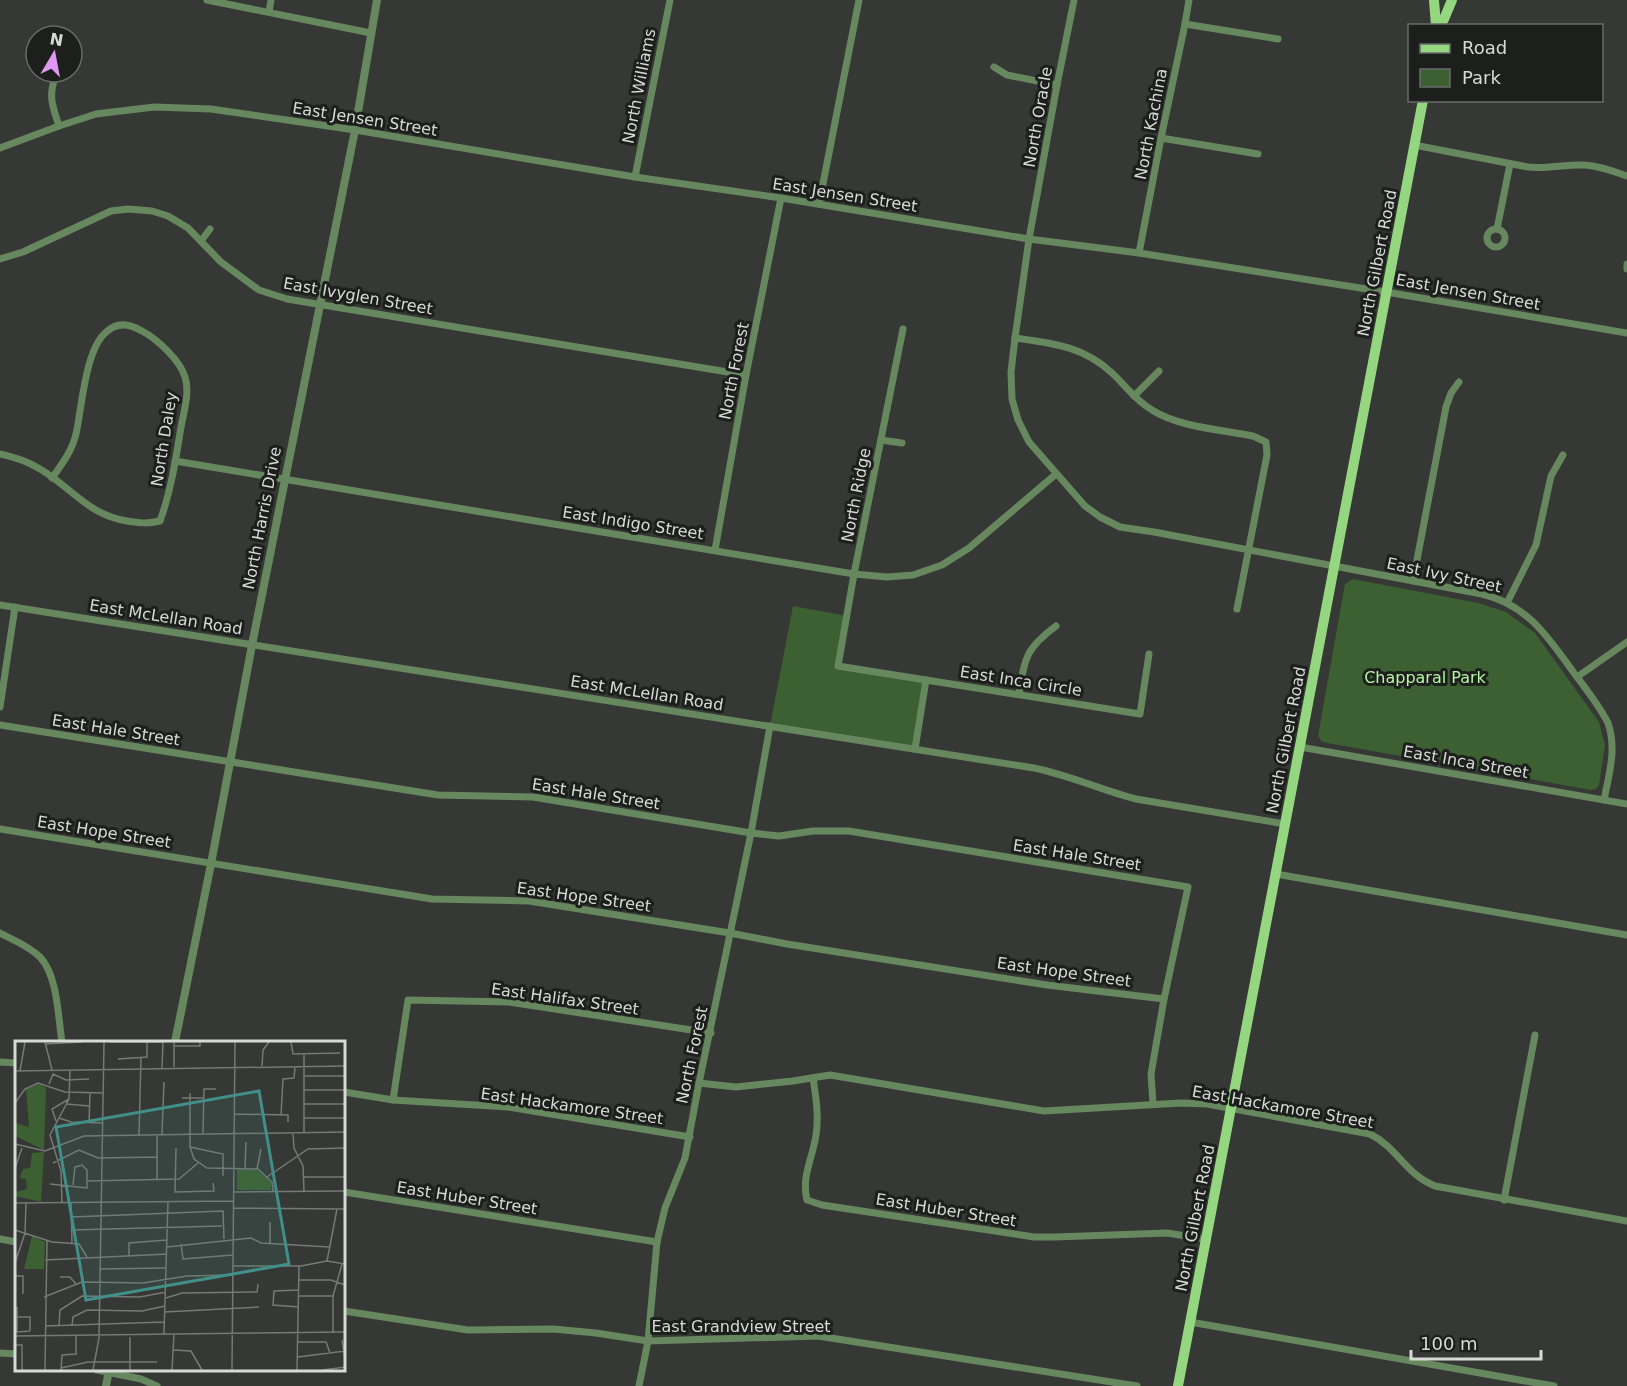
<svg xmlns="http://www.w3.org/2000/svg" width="1627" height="1386" font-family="'DejaVu Sans',sans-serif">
<rect width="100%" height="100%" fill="#353834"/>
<!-- green -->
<g fill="#3c6031">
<polygon points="1353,579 1478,603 1506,612 1535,633 1599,722 1605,745 1599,785 1596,789 1591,790 1322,742 1318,736 1345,584"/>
<polygon points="793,606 847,616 838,666 926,680 915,749 770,726"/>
</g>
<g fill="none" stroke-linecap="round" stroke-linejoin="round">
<!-- minor -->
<g stroke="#67875e" stroke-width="7">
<polyline points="207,0 371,33"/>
<path d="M1074,0L1057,85L1029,239L1015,338L1011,372L1012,399L1018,420L1029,442L1085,506L1100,517L1120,527L1154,532L1482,594C1528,605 1548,637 1574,673C1586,689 1599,705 1608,723C1617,749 1609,774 1604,800"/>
<polyline points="269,12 271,0"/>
<polyline points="1185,24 1278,39"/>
<polyline points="994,67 1007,75 1057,85"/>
<path d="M56,74C48,97 52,104 59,126"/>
<polyline points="1161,138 1258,154"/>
<path d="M1414,145L1528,167C1547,169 1566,164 1585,165C1600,166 1613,171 1627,176"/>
<polyline points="0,148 59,126 96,114 154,107 211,109 355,130 635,177 781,198 1029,239 1139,253 1386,292 1627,333"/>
<polyline points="635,177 670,0"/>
<polyline points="819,204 859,0"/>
<circle cx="1496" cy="238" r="9"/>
<polyline points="1497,229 1510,164"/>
<polyline points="201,241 210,229"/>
<polyline points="1139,253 1161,138 1185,24 1189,0"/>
<polyline points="0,259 23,252 111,211 128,209 152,211 168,216 188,228 221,262 259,290 287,299 746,375"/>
<polyline points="1627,264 1627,269"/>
<polyline points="903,329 854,574 838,666 1140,714 1149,654"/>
<path d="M1015,338C1052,343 1083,346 1112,373C1125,385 1136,401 1152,410C1178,427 1223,430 1253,436L1266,442L1267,455L1237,609"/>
<polyline points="1134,396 1159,371"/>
<polyline points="881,440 902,443"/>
<path d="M0,454C14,457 27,461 40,469C71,487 88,515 127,521C139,523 148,524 160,521C171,491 176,458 181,427C184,411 190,392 185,377C180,360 157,339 142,331C129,323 116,322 105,333C85,352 82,407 76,434C72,451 62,464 52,478"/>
<polyline points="175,461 854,574 887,577 913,575 942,565 969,548 1056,474"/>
<polyline points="715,550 746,375 781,198"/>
<polyline points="1413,581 1446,407 1451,393 1459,382"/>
<polyline points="1507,603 1536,545 1551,476 1563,455"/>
<path d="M0,605L1034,768C1069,775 1101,790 1136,799L1285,824"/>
<polyline points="1577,677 1627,642"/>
<path d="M1019,694C1025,658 1025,649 1056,626"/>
<polyline points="0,707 15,607"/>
<polyline points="0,725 438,795 533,797 751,833 779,836 813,831 849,831 1188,887 1164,999 1151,1074 1153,1104"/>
<polyline points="1300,747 1627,804"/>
<polyline points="915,749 926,680"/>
<polyline points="0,829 432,899 529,901 730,933 787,944 1047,985 1164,999"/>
<polyline points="1276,874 1627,935"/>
<path d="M0,933C13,940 29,946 40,957C58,976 58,1018 62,1042"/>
<polyline points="0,1062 16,1063"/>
<path d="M813,1078C816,1097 819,1116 816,1135C813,1157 801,1177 807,1200L822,1205L1034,1237H1055L1167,1233L1206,1239"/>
<path d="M699,1083L736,1087L793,1081L830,1075L1044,1111L1181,1103L1207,1104L1370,1134C1398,1148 1405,1174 1435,1186L1627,1221"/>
<polyline points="344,1092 393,1100 508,1107 690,1137"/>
<polyline points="393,1100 408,1000 509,1002 711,1033"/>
<polyline points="344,1192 657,1242"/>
<polyline points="1504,1200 1535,1035"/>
<polyline points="0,1239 16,1242"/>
<polyline points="344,1311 468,1330 553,1329 596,1333 648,1341 818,1336 1137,1386"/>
<polyline points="1190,1322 1554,1386"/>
<polyline points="0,1353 16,1354"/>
<polyline points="97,1370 141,1379 157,1386"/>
<polyline points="639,1386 648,1341 657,1242 665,1208 685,1158 699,1083 751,833 770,726"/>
</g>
<!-- tertiary -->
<g stroke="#67875e" stroke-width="8">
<polyline points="175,1042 211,864 252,645 355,130 377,0"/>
<polyline points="106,1386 109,1370"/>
</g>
<!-- primary -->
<g stroke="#94d780" stroke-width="10">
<polyline points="1434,0 1436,26"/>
<polyline points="1440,26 1444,19 1452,0"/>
<polyline points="1178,1386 1423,100"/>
</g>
</g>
<g text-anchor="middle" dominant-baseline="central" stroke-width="6" stroke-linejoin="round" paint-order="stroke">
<!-- street labels -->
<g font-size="16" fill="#d8dad8" stroke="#1d1f1d">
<text transform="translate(639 86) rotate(-79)">North Williams</text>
<text transform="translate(1038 117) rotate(-80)">North Oracle</text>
<text transform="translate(365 119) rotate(9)">East Jensen Street</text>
<text transform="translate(1151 124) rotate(-79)">North Kachina</text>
<text transform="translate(845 195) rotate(9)">East Jensen Street</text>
<text transform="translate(1377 263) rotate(-79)">North Gilbert Road</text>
<text transform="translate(1468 292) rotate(10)">East Jensen Street</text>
<text transform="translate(358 296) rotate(10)">East Ivyglen Street</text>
<text transform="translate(734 371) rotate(-79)">North Forest</text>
<text transform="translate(164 439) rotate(-81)">North Daley</text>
<text transform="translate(856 495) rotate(-79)">North Ridge</text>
<text transform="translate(262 518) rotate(-79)">North Harris Drive</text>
<text transform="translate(633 523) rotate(9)">East Indigo Street</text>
<text transform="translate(1444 575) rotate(12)">East Ivy Street</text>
<text transform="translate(166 617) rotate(9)">East McLellan Road</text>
<text transform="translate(1021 681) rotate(9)">East Inca Circle</text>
<text transform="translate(647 693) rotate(9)">East McLellan Road</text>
<text transform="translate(116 730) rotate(9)">East Hale Street</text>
<text transform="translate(1286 740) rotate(-79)">North Gilbert Road</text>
<text transform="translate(1466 762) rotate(10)">East Inca Street</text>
<text transform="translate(596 794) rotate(9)">East Hale Street</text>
<text transform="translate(104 832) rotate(9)">East Hope Street</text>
<text transform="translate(1077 855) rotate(9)">East Hale Street</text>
<text transform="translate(584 897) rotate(8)">East Hope Street</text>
<text transform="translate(1064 972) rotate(8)">East Hope Street</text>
<text transform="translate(565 999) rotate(8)">East Halifax Street</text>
<text transform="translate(692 1055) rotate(-78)">North Forest</text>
<text transform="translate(572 1106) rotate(8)">East Hackamore Street</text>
<text transform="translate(1283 1107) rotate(10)">East Hackamore Street</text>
<text transform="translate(467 1198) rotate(9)">East Huber Street</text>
<text transform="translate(946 1210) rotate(9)">East Huber Street</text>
<text transform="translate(1195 1218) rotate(-79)">North Gilbert Road</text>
<text x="741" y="1326">East Grandview Street</text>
</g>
<!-- park labels -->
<g font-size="16" fill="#b4f6a1" stroke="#1d1f1d">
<text x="1425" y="677">Chapparal Park</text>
</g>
</g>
<!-- overview -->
<g transform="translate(15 1041)">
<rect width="330" height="330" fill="#353834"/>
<path d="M24,43L31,47L29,109L0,95V82L14,86L11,48ZM29,111L26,161L0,155L1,151L12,148L11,138L5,137L8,128L15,127L17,112ZM222,128L242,129L256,141V149H222ZM17,195L30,201L29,228H9Z" fill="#3c6031"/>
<path fill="none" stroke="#767976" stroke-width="1.5" d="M30,1L37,29M95,1H148M276,1L278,13L325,12M30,3L67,1M159,5H185V1M289,14V92M103,18L132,16V1M247,25L248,9L254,1M159,26V1M147,27L148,1M0,30L330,25M5,30L10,1M289,35H330M34,43L38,33L51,39L74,38M289,49H330M175,52V106L179,118L192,127L243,128L257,141L258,150M167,57H189M0,62L10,48L23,42L50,51L88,52M52,63L74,65M289,63H330M220,73L273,74V81M266,74L268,38L279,37L280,27M44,77L56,81L88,82M289,77H330M41,80L37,68L54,58M74,82L75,52M188,92L189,48H201M278,92L279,107L288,125L289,150M147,93L149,41M124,94L126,16M0,103L30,110L69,95L330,91M175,106L208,113V135M161,107L160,151L199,150L198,142M38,122L64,109L83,117L142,116M0,127L7,107M230,127L231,101M242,128L246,108M252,136L293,108L330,107M289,136H330M142,139V93M73,140L164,138L183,122M35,143L72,147V129L67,124L60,126L58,144M219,151L330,150M47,161L46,130L35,94L54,58L55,30M56,161L57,202M0,162L219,160M219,167L330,168M56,176L208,170L209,198M0,189L37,201L64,203L72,216M56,189L207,185M166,203L168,218L218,214M255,203V181M152,206L236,197L246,202L314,206M114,215V202L152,199M30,219L152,213M312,220L322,168M0,222L10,192L11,162M218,225H286L312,220L330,223M85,228L150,227M0,235H8V253M45,236H55L61,243M283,239H316L330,244M284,255H318M29,256L67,241L128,242L172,235L218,234M151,257L167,252L242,251L243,243M2,266V291L15,290M284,266L258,264L259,250L284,249M149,271L244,266M2,276H15V290M30,285L149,281M44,285L45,269L67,255L125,256L151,251M57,285L58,276L72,269L127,270L150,265M318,291V255L327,223M149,293L153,160M0,295L330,291M327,299L330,318M283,301H311L315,312M0,304H7V329M158,309L176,310L187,329M283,316L330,310M46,327L73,321H142M30,329L32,200M46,329L47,314L61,313V294M78,329L84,297L89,1M115,329V296M157,329L159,293M217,329L220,1M282,329L284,225M308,329L330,326"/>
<path fill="#418f88" fill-opacity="0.15" stroke="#418f88" stroke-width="3" d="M244,50L274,223L71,259L41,86Z"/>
<rect width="330" height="330" fill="none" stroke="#d8dad8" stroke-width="3"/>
</g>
<!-- legend -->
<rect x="1408" y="24" width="195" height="78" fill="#1d1f1d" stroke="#686a68" stroke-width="1.5"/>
<rect x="1420" y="44" width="30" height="9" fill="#94d780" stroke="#686a68" stroke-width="1.5"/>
<text x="1462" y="54" font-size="18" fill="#d8dad8">Road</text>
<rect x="1420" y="69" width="30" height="18" fill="#3c6031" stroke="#686a68" stroke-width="1.5"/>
<text x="1462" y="84" font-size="18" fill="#d8dad8">Park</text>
<!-- north arrow -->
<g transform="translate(54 54) rotate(10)"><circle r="28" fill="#1d1f1d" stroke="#686a68" stroke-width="1.5"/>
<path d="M0-4.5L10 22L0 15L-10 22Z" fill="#de98f2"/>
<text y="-9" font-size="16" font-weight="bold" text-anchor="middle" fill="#d8dad8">N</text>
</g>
<!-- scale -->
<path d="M1411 1350v9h130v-9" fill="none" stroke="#d8dad8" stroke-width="3"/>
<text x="1420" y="1350" font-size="18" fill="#d8dad8" stroke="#1d1f1d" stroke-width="4.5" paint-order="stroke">100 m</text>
</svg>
